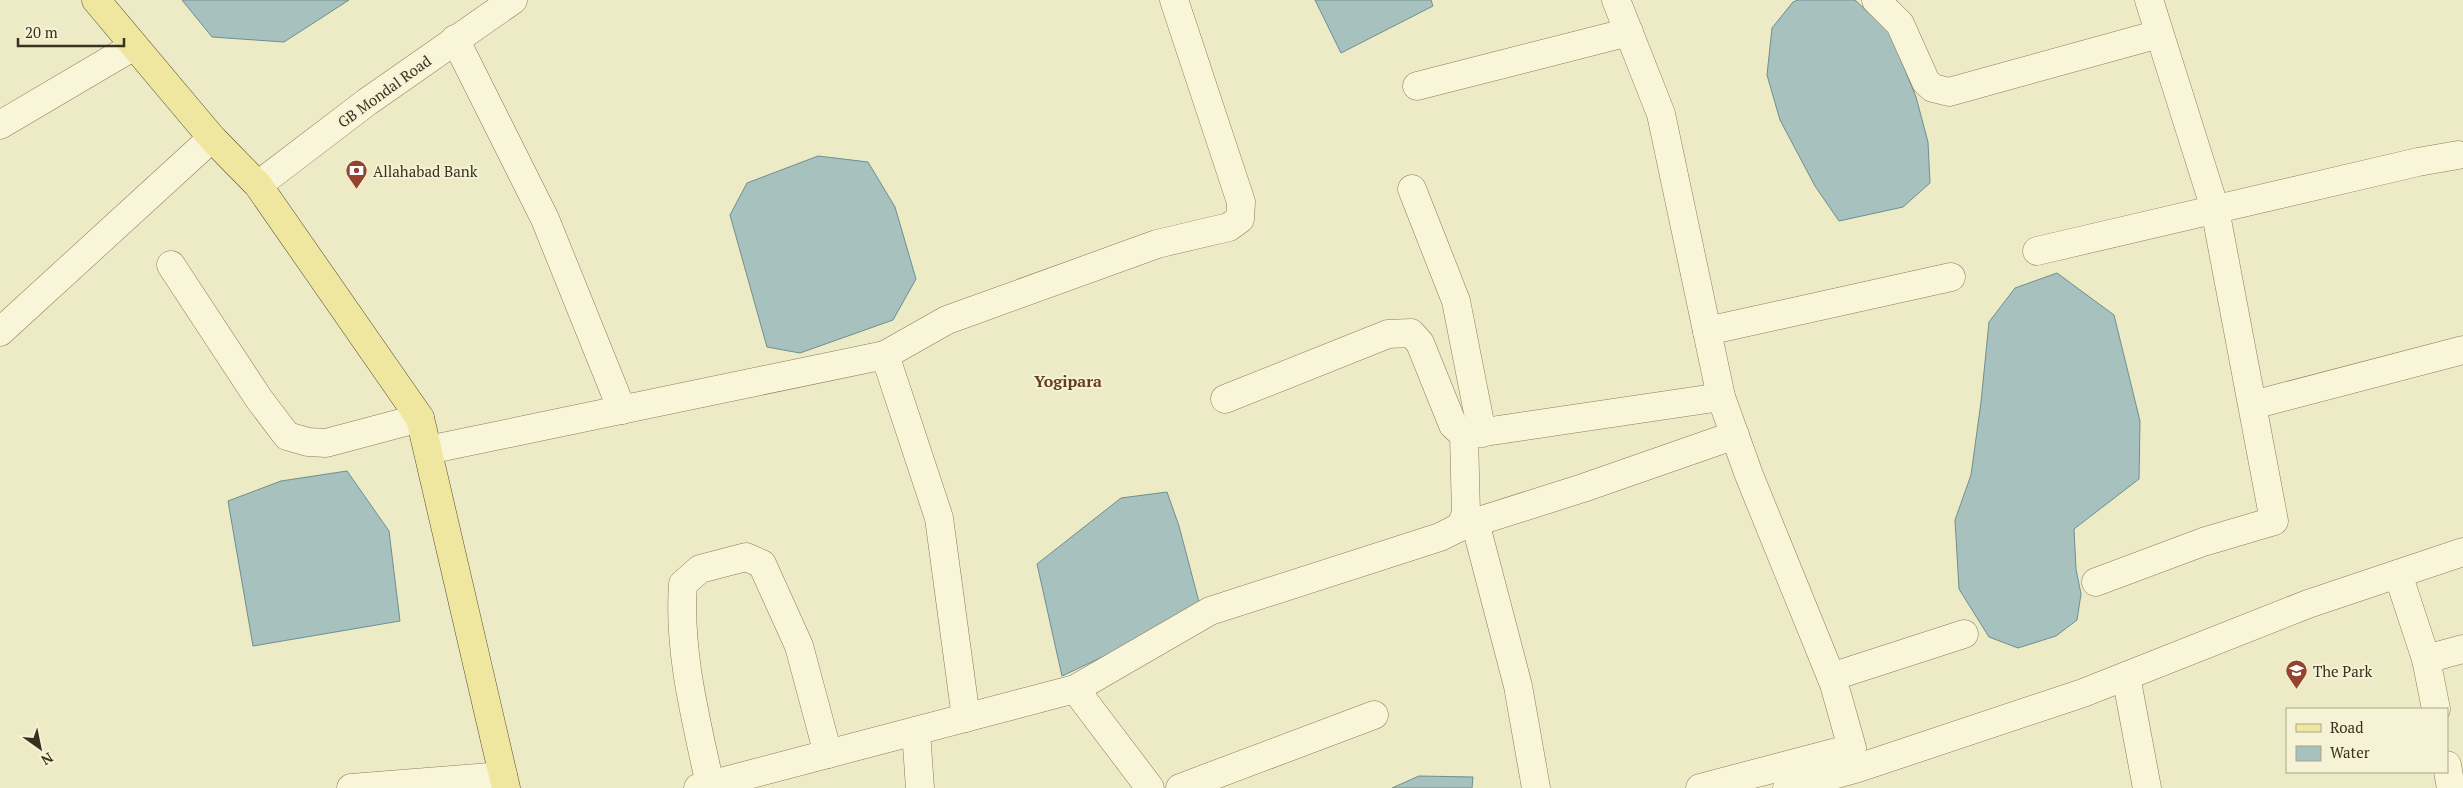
<svg xmlns="http://www.w3.org/2000/svg" width="2463" height="788" font-family="'PT Serif',serif">
<rect width="100%" height="100%" fill="#edeac6"/>
<!-- water -->
<g fill="#a7c1bf" stroke="#6e8f8e">
<polygon points="182,0 349,0 284,42 212,37"/>
<polygon points="1315,0 1431,0 1433,6 1341,53"/>
<polygon points="1798,0 1855,0 1890,33 1916,97 1928,142 1930,183 1903,207 1839,221 1815,186 1780,120 1767,75 1772,28 1793,2"/>
<polygon points="818,156 868,162 895,207 916,279 893,320 800,353 767,347 730,215 747,183"/>
<polygon points="2057,273 2114,315 2140,421 2139,479 2074,529 2076,569 2081,594 2077,620 2056,636 2018,648 1989,637 1959,589 1955,520 1971,475 1981,402 1989,322 2015,288"/>
<polygon points="347,471 389,531 400,621 253,646 228,501 281,481"/>
<polygon points="1167,492 1179,526 1199,602 1115,651 1062,676 1037,564 1121,498"/>
<polygon points="1419,776 1473,777 1472,788 1392,788"/>
</g>
<g fill="none" stroke-linecap="round" stroke-linejoin="round">
<defs>
<g id="minor">
<polyline points="1616,0 1661,114 1721,397 1749,475 1834,684 1852,748 1700,788"/>
<polyline points="1876,0 1900,24 1926,82 1933,88 1949,92 2159,34"/>
<polyline points="455,39 545,219 622,410"/>
<polyline points="1417,86 1629,32"/>
<polyline points="0,125 134,46"/>
<polyline points="258,185 367,102 513,0"/>
<polyline points="1412,189 1456,301 1482,433"/>
<polyline points="2037,251 2418,162 2458,155"/>
<polyline points="171,265 259,399 287,436 308,442 326,443 420,418"/>
<polyline points="1707,331 1951,277"/>
<polyline points="0,332 212,138"/>
<polyline points="885,355 947,320 1157,244 1229,227 1240,219 1241,202 1174,0"/>
<polyline points="1225,399 1388,334 1411,333 1420,343 1453,425 1464,435"/>
<polyline points="2253,405 2463,350"/>
<polyline points="428,450 885,355 939,518 966,718"/>
<polyline points="1475,522 1518,686 1536,788"/>
<polyline points="1460,527 1583,488 1735,435"/>
<polyline points="2398,574 2426,659 2436,709"/>
<polyline points="2096,582 2203,542 2274,521 2215,209 2149,0"/>
<polyline points="2426,659 2463,649"/>
<polyline points="2126,676 2147,788"/>
<polyline points="1831,677 1964,634"/>
<polyline points="1075,689 1150,788"/>
<polyline points="916,731 920,788"/>
<polyline points="2447,765 2451,788"/>
<path d="M710,785C696,719 678,652 683,584L700,569L746,557L762,564L799,646L828,754"/>
<polyline points="351,788 503,776"/>
<polyline points="698,788 1075,689 1210,611 1440,537 1460,527 1466,514 1464,435 1721,397"/>
<polyline points="1180,788 1374,715"/>
<polyline points="1787,788 1858,768 2083,693 2308,604 2463,552"/>
</g>
<polyline id="major" points="96,0 212,138 258,185 420,418 506,788"/>
</defs>
<!-- minor casing -->
<use href="#minor" stroke="#887d5c" stroke-width="29"/>
<!-- major casing -->
<use href="#major" stroke="#564a30" stroke-width="29"/>
<!-- minor -->
<use href="#minor" stroke="#f8f5d9" stroke-width="28"/>
<!-- major -->
<use href="#major" stroke="#efe79f" stroke-width="28"/>
</g>
<!-- icons -->
<defs>
<symbol id="bank-pin" viewBox="-11 -11 22 30"><path d="M0 17L-7.5 6A9.5 9.5 0 1 1 7.5 6Z" fill="#95432e" stroke="#f5f2d5"/><path d="M-6-4H6V4H-6ZM0-2.3a2.3 2.3 0 1 0 0 4.6a2.3 2.3 0 1 0 0-4.6Z" fill="#fff"/></symbol>
<symbol id="university-pin" viewBox="-11 -11 22 30"><path d="M0 17L-7.5 6A9.5 9.5 0 1 1 7.5 6Z" fill="#95432e" stroke="#f5f2d5"/><path d="M0-5L7-2L0 1L-7-2ZM-4 1L0 2.5L4 1V4Q0 6-4 4Z" fill="#fff"/></symbol>
</defs>
<g fill-rule="evenodd">
<use href="#bank-pin" x="344" y="158" width="25" height="34"/>
<use href="#university-pin" x="2284" y="658" width="25" height="34"/>
</g>
<g text-anchor="middle" dominant-baseline="central" stroke-width="4" stroke-linejoin="round" paint-order="stroke">
<!-- street labels -->
<g font-size="15" fill="#38311f" stroke="#f5f2d5">
<text transform="translate(384 91) rotate(-36)">GB Mondal Road</text>
</g>
<!-- poi labels -->
<g font-size="15" fill="#38311f" stroke="#f5f2d5" text-anchor="start">
<text x="373" y="171">Allahabad Bank</text>
<text x="2313" y="671">The Park</text>
</g>
<!-- neighbourhood labels -->
<g font-size="16" font-weight="bold" fill="#643d20" stroke="#f5f2d5">
<text x="1068" y="381">Yogipara</text>
</g>
</g>
<!-- legend -->
<rect x="2286" y="708" width="162" height="65" fill="#f5f2d5" stroke="#a9a58c"/>
<rect x="2296" y="724" width="25" height="8" fill="#efe79f" stroke="#a9a58c"/>
<text x="2330" y="733" font-size="15" fill="#38311f">Road</text>
<rect x="2296" y="746" width="25" height="15" fill="#a7c1bf" stroke="#a9a58c"/>
<text x="2330" y="758" font-size="15" fill="#38311f">Water</text>
<!-- north arrow -->
<g transform="translate(40 748) rotate(147)" stroke="#f5f2d5" stroke-width="4" paint-order="stroke">
<path d="M0-4L9 19L0 12L-9 19Z" fill="#38311f"/>
<text y="-8" font-size="14" font-weight="bold" text-anchor="middle" fill="#38311f">N</text>
</g>
<!-- scale -->
<path d="M18 38v8h106v-8" fill="none" stroke="#38311f" stroke-width="2.5"/>
<text x="25" y="38" font-size="15" fill="#38311f" stroke="#f5f2d5" stroke-width="4" paint-order="stroke">20 m</text>
</svg>
